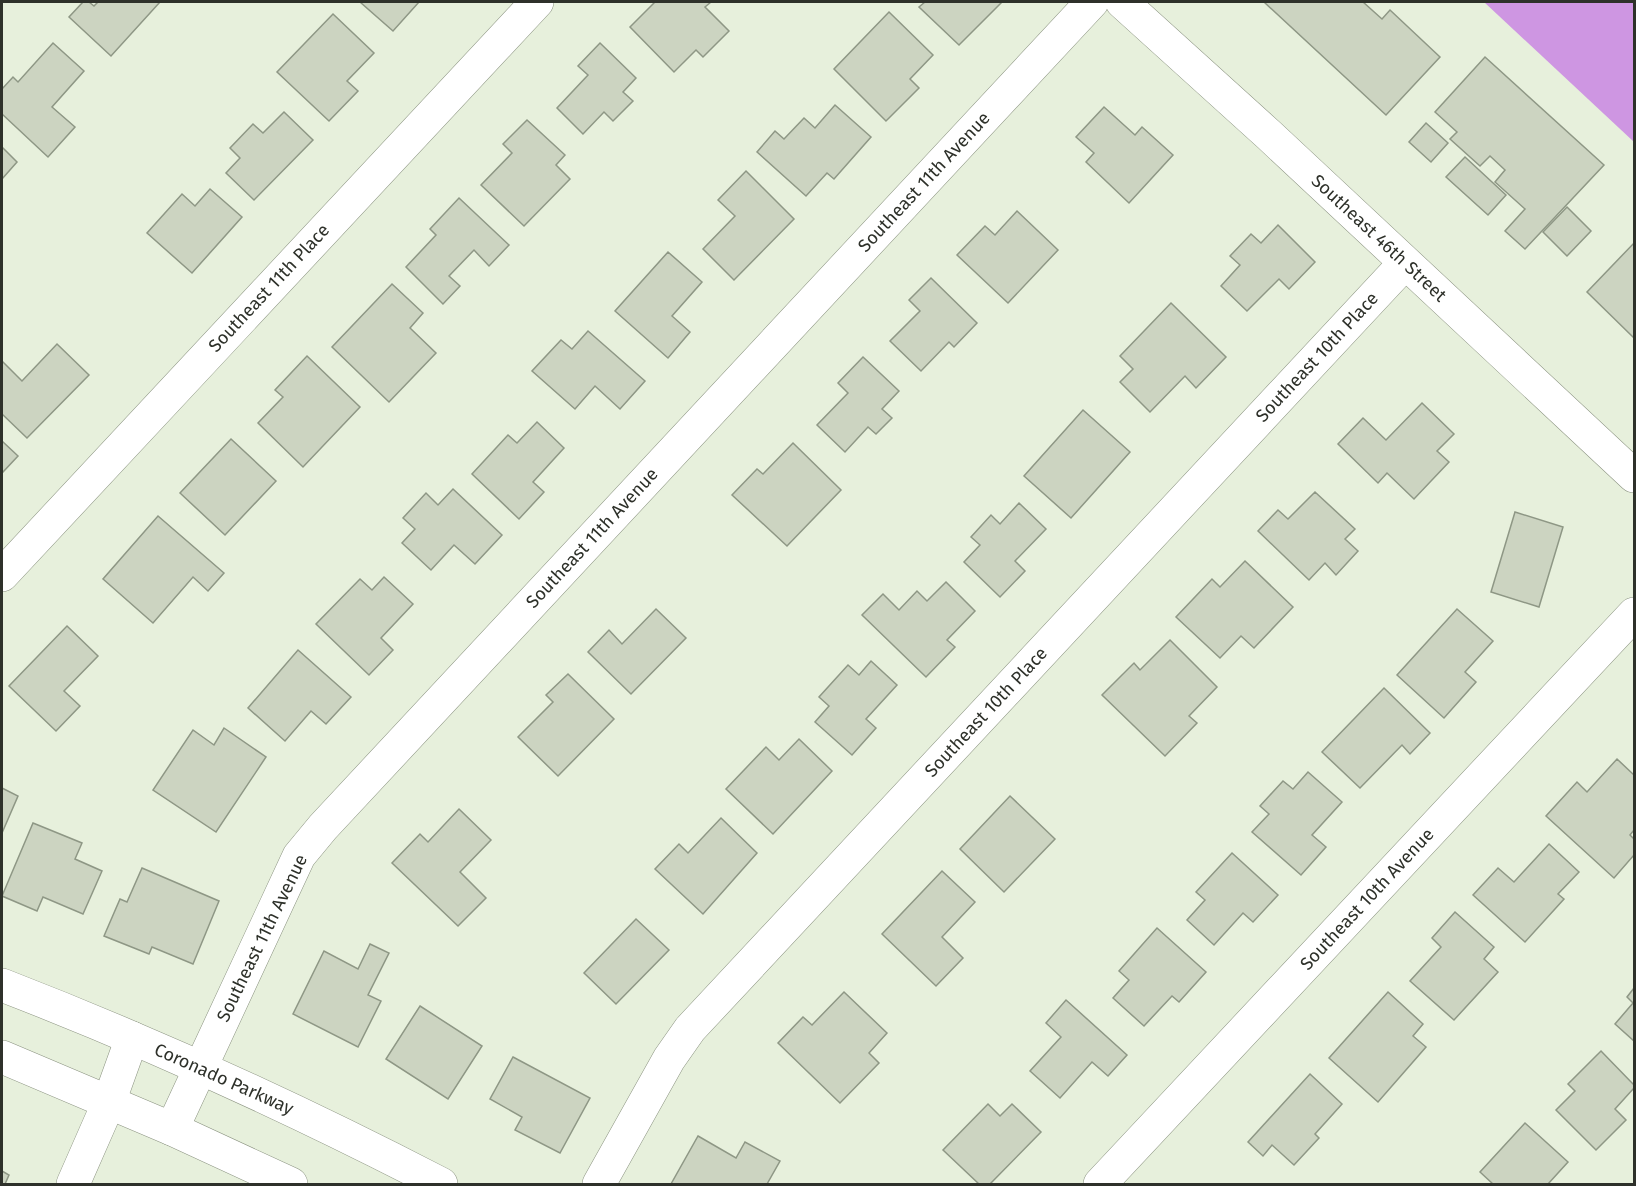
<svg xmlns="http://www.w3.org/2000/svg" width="1636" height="1186" font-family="'Fira Sans',sans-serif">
<rect width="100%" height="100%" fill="#e7f0dc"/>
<!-- water -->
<polygon fill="#ce96e2" points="1484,2 1634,2 1634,142"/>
<!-- building -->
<g fill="#ccd4c1" stroke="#8e9785" stroke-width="1.5">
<polygon points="83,2 89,2 94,6 98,2 160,2 111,56 69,17"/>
<polygon points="360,2 419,2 393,31"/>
<polygon points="655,2 711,2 705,7 729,31 703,57 696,50 674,72 630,27"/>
<polygon points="925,2 1002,2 959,45 919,7"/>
<polygon points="1264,2 1363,2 1382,19 1390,10 1440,57 1386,115"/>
<polygon points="889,12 933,55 910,79 919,88 886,121 834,69"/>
<polygon points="333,14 374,53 347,81 358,91 329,121 277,72"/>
<polygon points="53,43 84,71 52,107 75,127 48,157 2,114 2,89 13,77 18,82"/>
<polygon points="600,43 636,78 623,92 633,101 613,121 604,112 583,134 557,108 588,75 578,66"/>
<polygon points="1485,57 1604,165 1525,249 1505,231 1525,209 1495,182 1505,170 1490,156 1480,166 1450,139 1457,132 1435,112"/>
<polygon points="835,105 871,137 834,179 827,173 806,196 757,152 775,131 784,139 804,118 815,128"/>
<polygon points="1104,107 1135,135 1142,127 1173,155 1129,203 1086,162 1094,153 1076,137"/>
<polygon points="284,112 313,140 254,200 226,173 240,158 230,148 253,124 263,133"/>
<polygon points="527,120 565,155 556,165 570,179 524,226 481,185 512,153 503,144"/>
<polygon points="1426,123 1448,143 1431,162 1409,142"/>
<polygon points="2,147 17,162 2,179"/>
<polygon points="1465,157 1506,195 1488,215 1446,177"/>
<polygon points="746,171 794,219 734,280 703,249 735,216 718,200"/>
<polygon points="210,189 242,217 192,273 147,233 182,194 195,206"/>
<polygon points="459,198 509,245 489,266 474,250 449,276 460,286 443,304 406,267 436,235 430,229"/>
<polygon points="1567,207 1591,231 1567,256 1543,232"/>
<polygon points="1017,211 1058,250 1008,303 957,255 985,226 995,235"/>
<polygon points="1278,225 1315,262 1289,289 1279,279 1247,311 1221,286 1240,265 1230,256 1251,234 1261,243"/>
<polygon points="1634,243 1634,338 1587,292"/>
<polygon points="668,252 702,282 672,316 690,332 668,358 615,311"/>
<polygon points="931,278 977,323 954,347 949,342 921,371 890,341 920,311 909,300"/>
<polygon points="392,284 423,313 410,328 436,353 389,402 332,347"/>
<polygon points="1171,303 1226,357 1196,388 1185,376 1150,412 1120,382 1133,369 1120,356"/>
<polygon points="588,331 645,381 620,409 595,386 575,409 532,371 561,340 572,349"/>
<polygon points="57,344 89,375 27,438 2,414 2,361 22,381"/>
<polygon points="307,356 360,407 303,467 258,423 283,397 275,390"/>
<polygon points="863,357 899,391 882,409 892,418 876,434 868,427 845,452 817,425 848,393 838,383"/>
<polygon points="1422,403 1454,434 1437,451 1449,462 1414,499 1387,473 1378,483 1338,444 1363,418 1386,440"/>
<polygon points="1083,410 1130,452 1071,518 1024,476"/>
<polygon points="537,422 564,448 533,482 544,492 519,519 472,474 508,435 517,443"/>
<polygon points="231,439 276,481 225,535 180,493"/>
<polygon points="2,441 18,456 2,473"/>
<polygon points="793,443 841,490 787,546 732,495 757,469 763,474"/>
<polygon points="453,489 502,535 475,564 454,545 431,570 402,543 415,529 403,518 426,493 438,505"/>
<polygon points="1315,492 1355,529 1345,539 1358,551 1336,575 1325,563 1309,580 1258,531 1278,510 1288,519"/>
<polygon points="1019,503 1046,529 1015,561 1025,571 1000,597 964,562 980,545 971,537 991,515 1000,524"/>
<polygon points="1515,512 1563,527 1539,607 1491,592"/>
<polygon points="158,516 224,573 208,591 193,577 153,623 103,579"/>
<polygon points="1245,561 1293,607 1254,648 1241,636 1220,658 1176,617 1212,579 1220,587"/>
<polygon points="384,577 413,604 381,638 393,650 369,675 316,624 360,579 372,590"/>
<polygon points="946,582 975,611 947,640 955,647 926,677 862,615 883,594 899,610 917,591 927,601"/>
<polygon points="656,609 686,638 631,694 588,652 609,630 622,644"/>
<polygon points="1457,609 1493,641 1465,672 1476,682 1444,718 1397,675"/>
<polygon points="67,626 98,656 64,691 80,706 56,731 9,686"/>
<polygon points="1170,640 1217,687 1189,716 1197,723 1165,756 1102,695 1134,663 1140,670"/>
<polygon points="298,650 351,697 326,724 311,711 285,741 248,708"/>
<polygon points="871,661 897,685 866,719 876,728 852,755 815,722 829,706 819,697 848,665 859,675"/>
<polygon points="568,674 614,719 558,776 518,737 553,702 546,695"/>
<polygon points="1384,688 1430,733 1410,754 1402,745 1360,788 1322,752"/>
<polygon points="224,728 266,757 216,832 153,790 193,730 214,745"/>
<polygon points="799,739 832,771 773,834 726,789 766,747 779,760"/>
<polygon points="1617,759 1634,775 1634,830 1630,835 1634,839 1634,855 1614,878 1546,816 1577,782 1587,792"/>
<polygon points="1308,772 1342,802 1312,835 1326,847 1301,875 1252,832 1269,814 1260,806 1283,781 1293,789"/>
<polygon points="2,788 18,796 2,833"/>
<polygon points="1010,796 1055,839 1004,892 960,849"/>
<polygon points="459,809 491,840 460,872 486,898 458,926 392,863 420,834 428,842"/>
<polygon points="721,818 757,853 703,914 655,869 679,844 688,853"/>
<polygon points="33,823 82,843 75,859 102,871 83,914 43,897 37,911 2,896"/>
<polygon points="1549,844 1579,872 1558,894 1564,899 1525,942 1473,895 1498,868 1514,882"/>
<polygon points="1232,853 1278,895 1253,922 1243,913 1214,945 1187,920 1205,900 1196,892"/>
<polygon points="142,868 219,901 193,964 152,947 149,954 104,936 120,899 127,902"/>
<polygon points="942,871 975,902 942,937 963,958 936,986 882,934"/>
<polygon points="1455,912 1494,947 1484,959 1498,972 1454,1020 1410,981 1441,947 1432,938"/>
<polygon points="636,919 669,950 616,1004 584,973"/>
<polygon points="1157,928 1206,972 1179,1002 1172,996 1144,1026 1113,998 1129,980 1119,971"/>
<polygon points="370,944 389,953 368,995 381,1001 358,1047 293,1014 324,951 358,969"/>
<polygon points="1634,988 1634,1041 1615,1024 1633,1003 1627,997"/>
<polygon points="844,992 887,1033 869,1053 879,1063 840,1103 778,1043 803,1017 812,1025"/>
<polygon points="1388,992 1423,1024 1413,1036 1426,1047 1378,1102 1329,1058"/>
<polygon points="1066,1000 1127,1055 1108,1076 1092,1062 1060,1098 1030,1071 1061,1037 1046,1023"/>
<polygon points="420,1006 482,1046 448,1099 386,1059"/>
<polygon points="1601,1051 1634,1085 1634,1088 1615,1109 1626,1120 1596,1150 1556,1110 1575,1091 1568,1084"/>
<polygon points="513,1057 590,1098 560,1153 515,1130 522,1117 490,1099"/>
<polygon points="1310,1074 1342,1104 1315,1134 1319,1138 1294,1165 1272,1145 1263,1156 1248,1142"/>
<polygon points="988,1104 1000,1116 1012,1104 1041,1132 990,1184 979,1184 943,1150"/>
<polygon points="1525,1123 1568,1162 1548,1184 1493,1184 1480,1172"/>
<polygon points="698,1136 736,1158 745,1142 780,1161 767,1184 671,1184"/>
<polygon points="2,1171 9,1175 5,1184 2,1184"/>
</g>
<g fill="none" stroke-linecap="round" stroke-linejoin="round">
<defs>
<g id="minor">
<polyline points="1122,2 1269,135 1634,476"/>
<polyline points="2,575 537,2"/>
<polyline points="172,1129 299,856 323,827 1092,2"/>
<polyline points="73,1184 109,1102 132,1038"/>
<polyline points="599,1184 669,1059 690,1029 1405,263"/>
<polyline points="1100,1184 1634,614"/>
</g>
<g id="tertiary">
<path d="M2,985C152,1043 298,1110 441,1184"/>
<polyline points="2,1057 172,1129 291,1184"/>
</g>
</defs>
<!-- minor casing -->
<use href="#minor" stroke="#8b9381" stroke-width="34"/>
<!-- tertiary casing -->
<use href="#tertiary" stroke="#8b9381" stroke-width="34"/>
<!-- minor -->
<use href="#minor" stroke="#fff" stroke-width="33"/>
<!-- tertiary -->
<use href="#tertiary" stroke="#fff" stroke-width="33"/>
</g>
<g text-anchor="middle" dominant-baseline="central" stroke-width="4.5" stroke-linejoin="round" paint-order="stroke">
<!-- street labels -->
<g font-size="18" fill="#2e312a" stroke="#fff">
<text transform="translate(924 182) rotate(-47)">Southeast 11th Avenue</text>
<text transform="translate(1379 238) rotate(43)">Southeast 46th Street</text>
<text transform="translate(269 288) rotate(-47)">Southeast 11th Place</text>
<text transform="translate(1317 357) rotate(-47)">Southeast 10th Place</text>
<text transform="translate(592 538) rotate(-47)">Southeast 11th Avenue</text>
<text transform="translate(986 712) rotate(-47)">Southeast 10th Place</text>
<text transform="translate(1367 899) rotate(-47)">Southeast 10th Avenue</text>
<text transform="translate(262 938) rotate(-64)">Southeast 11th Avenue</text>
<text transform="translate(224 1079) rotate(24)">Coronado Parkway</text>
</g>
</g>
<!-- border -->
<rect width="1636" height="1186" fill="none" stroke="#2e312a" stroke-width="6"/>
</svg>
